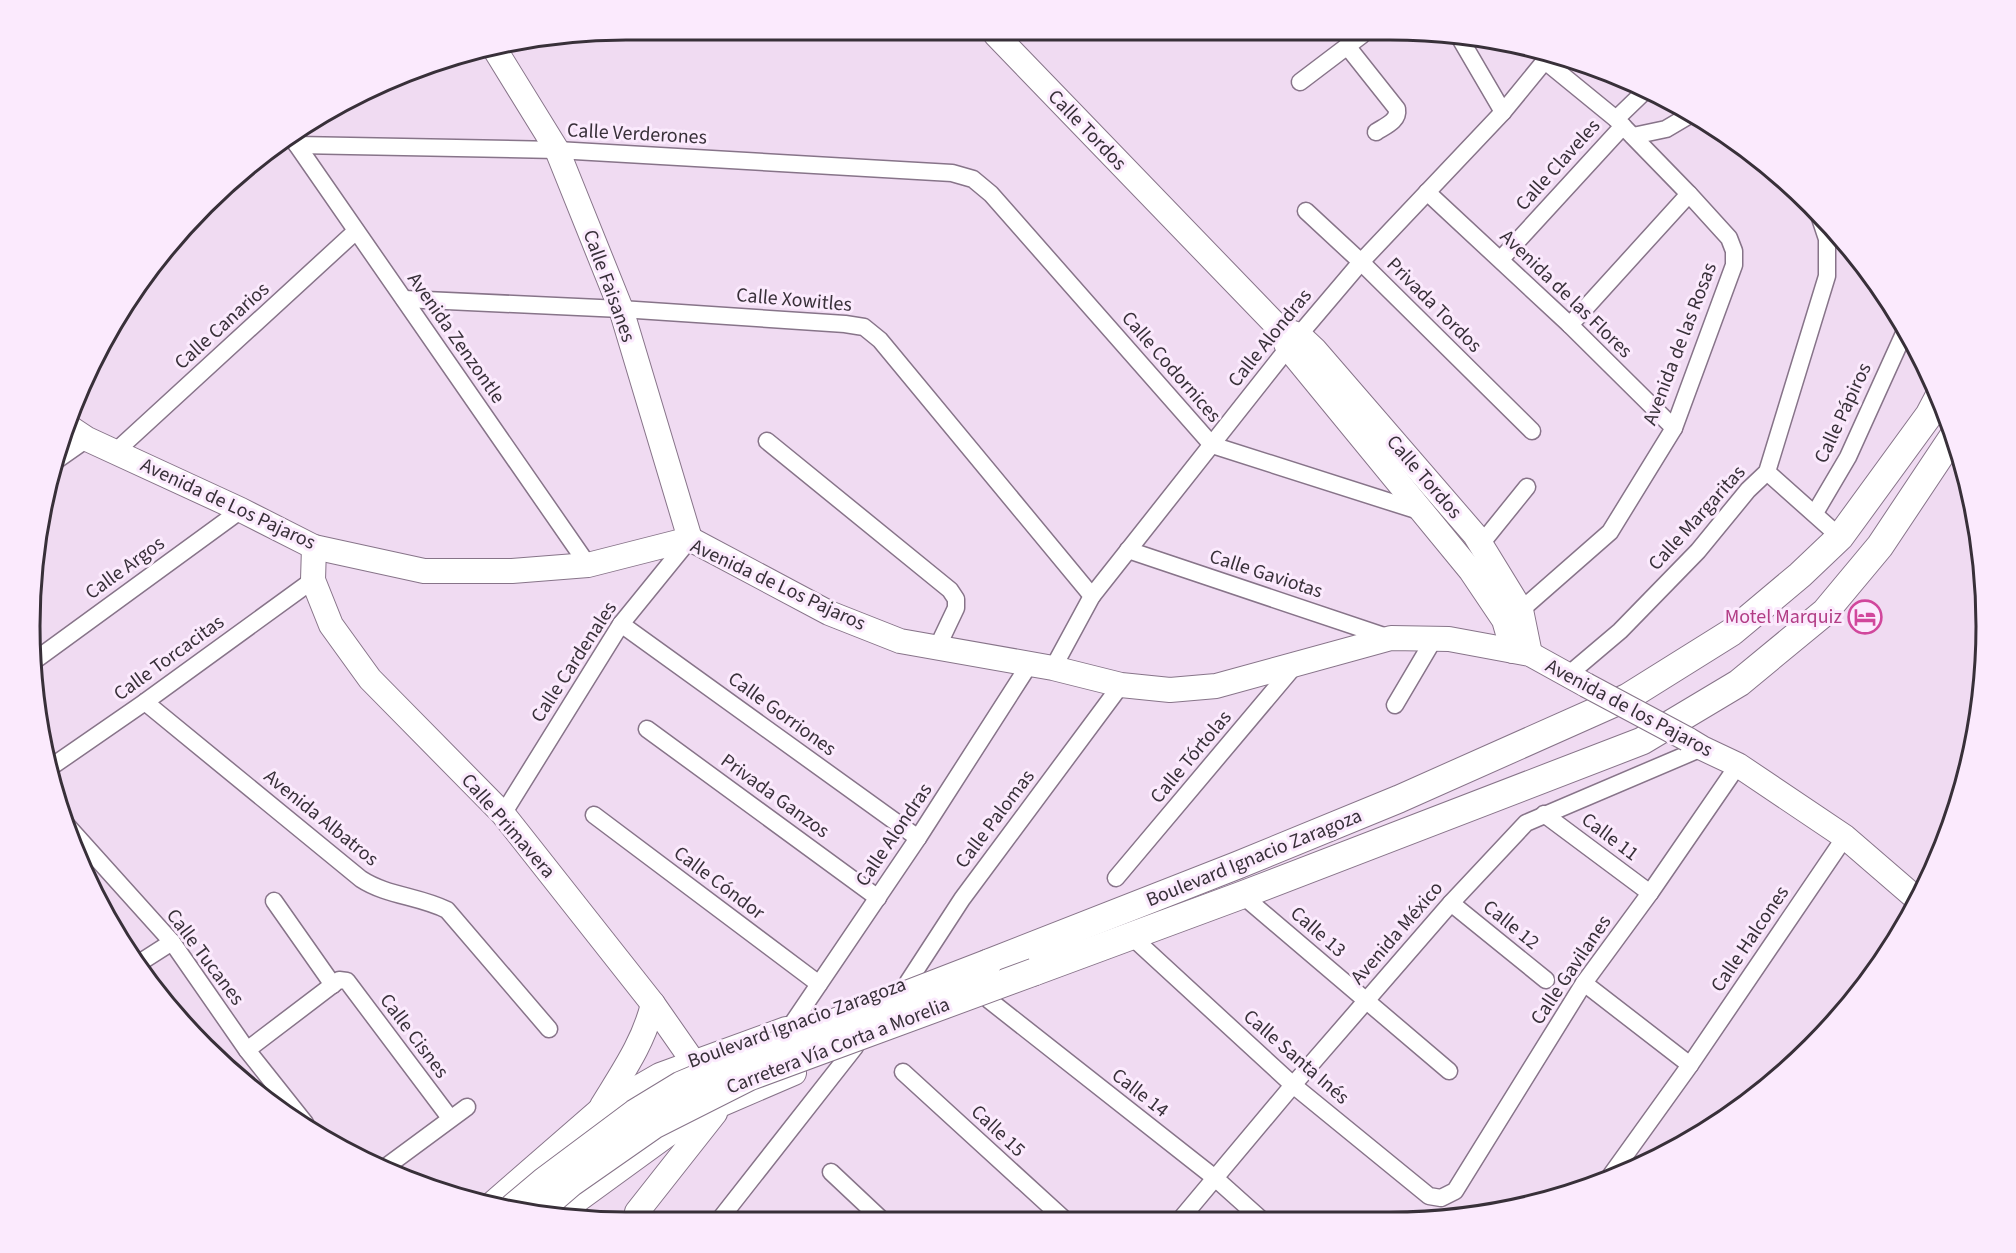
<svg xmlns="http://www.w3.org/2000/svg" width="2016" height="1253" font-family="'Source Sans 3',sans-serif">
<rect width="100%" height="100%" fill="#f0dbf2"/>
<g fill="none" stroke-linecap="round" stroke-linejoin="round">
<defs>
<g id="street">
<polyline points="1458,35 1503,112"/>
<path d="M1347,46L1397,109C1399,121 1385,126 1376,132"/>
<polyline points="1300,82 1362,35"/>
<polyline points="1616,119 1645,91"/>
<polyline points="290,135 588,565"/>
<polyline points="1633,136 1666,129 1688,116"/>
<polyline points="297,145 557,150 952,173 973,179 991,194 1212,445 1422,512"/>
<polyline points="1427,192 1570,325 1674,428"/>
<polyline points="1306,211 1361,262 1532,431"/>
<polyline points="1501,259 1623,126"/>
<polyline points="404,299 621,309 845,324 864,327 880,340 1092,596"/>
<polyline points="1570,325 1689,194"/>
<polyline points="767,441 950,590 956,599 956,608 937,648"/>
<polyline points="115,452 356,231"/>
<polyline points="57,460 87,439"/>
<polyline points="1767,472 1840,537"/>
<polyline points="1815,513 1848,457 1906,329"/>
<polyline points="1481,544 1527,487"/>
<polyline points="1128,550 1390,638"/>
<polyline points="1513,615 1521,610 1610,532 1674,428 1734,265 1734,251 1729,238 1689,194 1616,119 1545,61"/>
<polyline points="621,624 918,838"/>
<polyline points="34,661 241,510"/>
<polyline points="1053,668 1092,596 1288,348 1361,262 1503,112 1548,57"/>
<polyline points="1568,675 1620,631 1698,551 1748,490 1767,472 1827,276 1827,239 1819,215"/>
<path d="M145,702L361,879C387,896 419,896 447,910L549,1029"/>
<polyline points="1395,705 1434,639"/>
<polyline points="647,729 878,898"/>
<polyline points="48,769 145,702 313,580"/>
<polyline points="503,814 621,624 690,539"/>
<polyline points="1544,814 1650,893"/>
<polyline points="594,815 819,984"/>
<polyline points="64,822 172,942 247,1050 305,1123"/>
<polyline points="1116,878 1297,663"/>
<polyline points="1242,895 1449,1071"/>
<polyline points="274,901 333,985"/>
<polyline points="1451,903 1546,980"/>
<polyline points="1131,936 1293,1085 1429,1196 1441,1198 1455,1191 1584,983 1650,893 1738,765"/>
<polyline points="136,965 172,942"/>
<polyline points="908,982 962,899 1121,685"/>
<polyline points="1584,983 1690,1065"/>
<polyline points="989,1000 1215,1178 1263,1221"/>
<polyline points="790,1027 918,838 1029,665"/>
<polyline points="247,1050 339,980 347,981 450,1118"/>
<polyline points="903,1072 1065,1220"/>
<polyline points="383,1169 467,1107"/>
<polyline points="831,1172 881,1219"/>
<polyline points="1611,1175 1690,1065 1845,837"/>
<polyline points="720,1219 855,1047"/>
<polyline points="1179,1221 1293,1085 1451,903 1526,823 1702,748"/>
</g>
<g id="secondary">
<polyline points="996,35 1279,328 1288,348 1471,571 1504,620 1513,651"/>
<polyline points="494,48 557,150 621,309 690,539"/>
<polyline points="1279,328 1299,335 1315,350 1475,535 1521,610 1530,654"/>
<polyline points="66,425 87,439 241,510 314,547 424,571 512,571 588,565 690,539 829,613 900,641 1053,668 1121,685 1170,690 1216,686 1391,638 1449,639 1530,654 1586,685"/>
<polyline points="314,547 313,580 331,625 370,679 503,814 653,1004 713,1090"/>
<polyline points="1687,739 1702,748 1738,765 1845,837 1918,900"/>
<path d="M602,1106C622,1073 644,1042 653,1004"/>
<polyline points="493,1203 601,1109 660,1075 786,1029"/>
<polyline points="553,1218 667,1135 722,1104 794,1073"/>
<polyline points="636,1218 637,1212 715,1113"/>
</g>
<g id="primary">
<polyline points="988,963 1238,865 1399,799 1628,697 1732,632 1800,575 1840,537 1929,415 1938,398"/>
<polyline points="1034,972 1242,895 1642,741 1739,683 1825,612 1880,546 1954,435"/>
</g>
</defs>
<!-- street casing -->
<use href="#street" stroke="#877489" stroke-width="19"/>
<!-- secondary casing -->
<use href="#secondary" stroke="#877489" stroke-width="26"/>
<!-- primary casing -->
<use href="#primary" stroke="#877489" stroke-width="29"/>
<!-- street -->
<use href="#street" stroke="#fff" stroke-width="16"/>
<!-- secondary -->
<use href="#secondary" stroke="#fff" stroke-width="24"/>
<!-- primary -->
<use href="#primary" stroke="#fff" stroke-width="27"/>
<defs>
<polyline id="secondary-bridge" points="1586,685 1687,739"/>
<g id="primary-bridge">
<polyline points="512,1208 544,1181 635,1113 681,1085 781,1043 988,963"/>
<polyline points="535,1214 571,1183 654,1125 749,1077 1034,972"/>
</g>
</defs>
<!-- secondary-bridge casing -->
<use href="#secondary-bridge" stroke="#877489" stroke-width="26" stroke-linecap="butt"/>
<!-- primary-bridge casing -->
<use href="#primary-bridge" stroke="#877489" stroke-width="29" stroke-linecap="butt"/>
<!-- secondary-bridge -->
<use href="#secondary-bridge" stroke="#fff" stroke-width="24"/>
<!-- primary-bridge -->
<use href="#primary-bridge" stroke="#fff" stroke-width="27"/>
</g>
<!-- icons -->
<defs>
<symbol id="hotel-ring" viewBox="-11 -11 22 22"><circle r="9.5" fill="#fbeafd" stroke="#d1479c" stroke-width="1.5"/><path d="M-6-4.5h1.5V1H6V5H4.5V3h-9V5H-6ZM-4 0a1.8 1.8 0 1 1 3.6 0ZM.5 0V-2.5h3Q6-2.5 6 0Z" fill="#d1479c"/></symbol>
</defs>
<g fill-rule="evenodd">
<use href="#hotel-ring" x="1846" y="598" width="38" height="38"/>
</g>
<g text-anchor="middle" dominant-baseline="central" stroke-width="6" stroke-linejoin="round" paint-order="stroke">
<!-- street labels -->
<g font-size="20" fill="#383039" stroke="#fbeafd">
<text transform="translate(1087 130) rotate(46)">Calle Tordos</text>
<text transform="translate(637 134) rotate(3)">Calle Verderones</text>
<text transform="translate(1558 165) rotate(-48)">Calle Claveles</text>
<text transform="translate(609 286) rotate(70)">Calle Faisanes</text>
<text transform="translate(1566 294) rotate(44)">Avenida de las Flores</text>
<text transform="translate(794 300) rotate(5)">Calle Xowitles</text>
<text transform="translate(1434 305) rotate(45)">Privada Tordos</text>
<text transform="translate(222 326) rotate(-42)">Calle Canarios</text>
<text transform="translate(456 338) rotate(55)">Avenida Zenzontle</text>
<text transform="translate(1270 338) rotate(-51)">Calle Alondras</text>
<text transform="translate(1680 344) rotate(-69)">Avenida de las Rosas</text>
<text transform="translate(1171 367) rotate(49)">Calle Codornices</text>
<text transform="translate(1843 413) rotate(-65)">Calle Pápiros</text>
<text transform="translate(1424 477) rotate(49)">Calle Tordos</text>
<text transform="translate(228 504) rotate(25)">Avenida de Los Pajaros</text>
<text transform="translate(1697 518) rotate(-48)">Calle Margaritas</text>
<text transform="translate(125 568) rotate(-36)">Calle Argos</text>
<text transform="translate(1266 574) rotate(18)">Calle Gaviotas</text>
<text transform="translate(778 585) rotate(25)">Avenida de Los Pajaros</text>
<text transform="translate(169 658) rotate(-36)">Calle Torcacitas</text>
<text transform="translate(574 662) rotate(-57)">Calle Cardenales</text>
<text transform="translate(1629 708) rotate(28)">Avenida de los Pajaros</text>
<text transform="translate(782 714) rotate(36)">Calle Gorriones</text>
<text transform="translate(1191 757) rotate(-50)">Calle Tórtolas</text>
<text transform="translate(775 796) rotate(36)">Privada Ganzos</text>
<text transform="translate(321 818) rotate(39)">Avenida Albatros</text>
<text transform="translate(995 819) rotate(-53)">Calle Palomas</text>
<text transform="translate(508 826) rotate(49)">Calle Primavera</text>
<text transform="translate(894 835) rotate(-56)">Calle Alondras</text>
<text transform="translate(1610 837) rotate(37)">Calle 11</text>
<text transform="translate(1254 858) rotate(-22)">Boulevard Ignacio Zaragoza</text>
<text transform="translate(719 883) rotate(37)">Calle Cóndor</text>
<text transform="translate(1511 925) rotate(39)">Calle 12</text>
<text transform="translate(1318 932) rotate(41)">Calle 13</text>
<text transform="translate(1397 933) rotate(-49)">Avenida México</text>
<text transform="translate(1750 939) rotate(-56)">Calle Halcones</text>
<text transform="translate(205 957) rotate(53)">Calle Tucanes</text>
<text transform="translate(1571 970) rotate(-56)">Calle Gavilanes</text>
<text transform="translate(797 1023) rotate(-20)">Boulevard Ignacio Zaragoza</text>
<text transform="translate(414 1036) rotate(53)">Calle Cisnes</text>
<text transform="translate(838 1046) rotate(-21)">Carretera Vía Corta a Morelia</text>
<text transform="translate(1296 1057) rotate(41)">Calle Santa Inés</text>
<text transform="translate(1140 1093) rotate(38)">Calle 14</text>
<text transform="translate(998 1131) rotate(43)">Calle 15</text>
</g>
<!-- hotel labels -->
<g font-size="20" fill="#b23c85" stroke="#fbeafd" text-anchor="end">
<text x="1842" y="617">Motel Marquiz</text>
</g>
</g>
<!-- crop -->
<path d="M0 0H2016V1253H0ZM626 40H1390A586 586 0 0 1 1976 626V626A586 586 0 0 1 1390 1212H626A586 586 0 0 1 40 626V626A586 586 0 0 1 626 40Z" fill="#fbeafd" fill-rule="evenodd"/>
<path fill="none" stroke="#383039" stroke-width="3" d="M626 40H1390A586 586 0 0 1 1976 626V626A586 586 0 0 1 1390 1212H626A586 586 0 0 1 40 626V626A586 586 0 0 1 626 40Z"/>
</svg>
